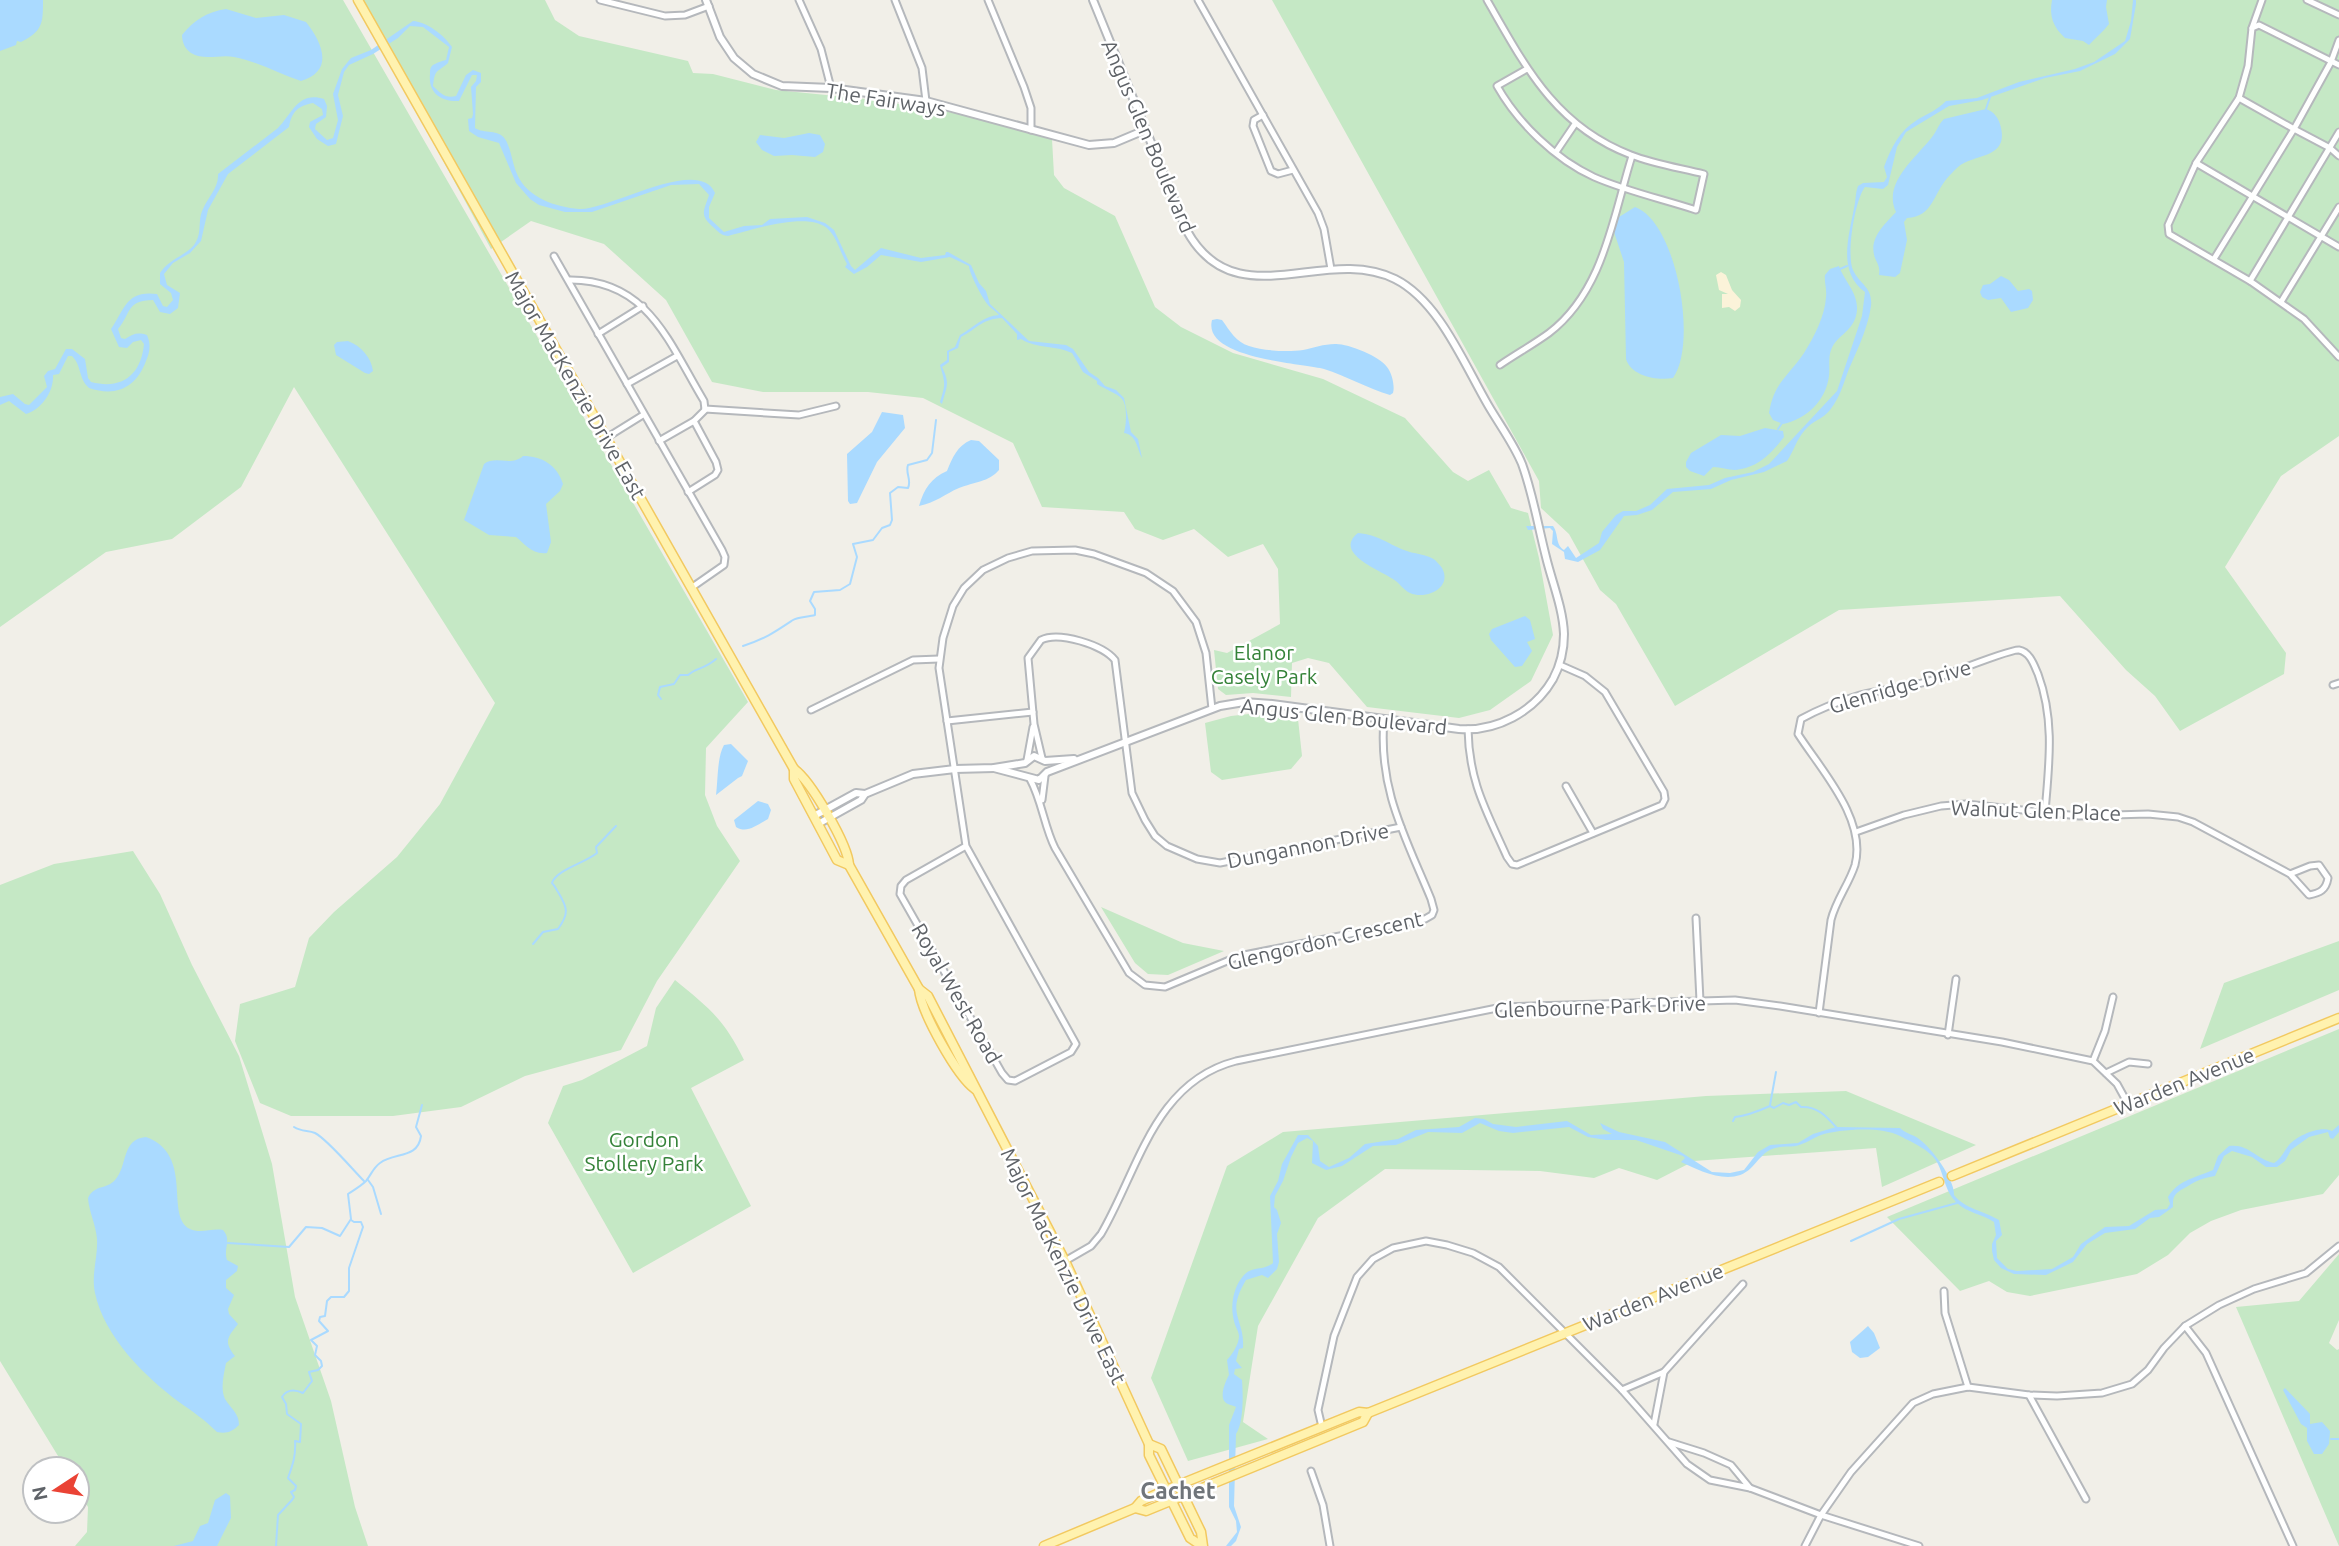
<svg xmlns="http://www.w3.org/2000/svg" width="2339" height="1546" font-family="Ubuntu,sans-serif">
<rect width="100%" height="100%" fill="#f1efe8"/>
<!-- green -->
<g fill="#c5e8c5">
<polygon points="0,0 343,0 748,702 706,748 705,795 717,826 740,861 657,981 621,1050 525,1076 461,1107 393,1116 291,1116 260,1103 235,1041 240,1004 295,987 309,938 334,912 397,857 440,804 495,703 294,387 241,487 172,539 106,552 0,627"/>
<polygon points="356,0 545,0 555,20 579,36 688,61 693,73 713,74 776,90 876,100 961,114 1052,139 1054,175 1064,188 1115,216 1155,307 1181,327 1233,353 1323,379 1405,418 1453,472 1468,481 1489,470 1511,508 1528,513 1539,558 1553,635 1531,681 1490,710 1459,718 1367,707 1329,663 1308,658 1292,663 1291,697 1253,693 1226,695 1218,689 1214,650 1227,653 1280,624 1278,569 1263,544 1228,557 1194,529 1163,540 1135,529 1124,512 1042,507 1013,443 923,398 868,392 763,392 712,382 666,300 604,244 531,221 491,249"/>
<polygon points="1272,0 2339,0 2339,436 2281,476 2225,567 2286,653 2284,674 2180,731 2155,696 2126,670 2060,596 1839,610 1675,706 1616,604 1600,590 1569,534 1541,508 1539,481"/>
<polygon points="1249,714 1298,719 1302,756 1291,769 1222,780 1211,772 1205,723 1231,716"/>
<polygon points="133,851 160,894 192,965 239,1056 272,1164 295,1297 331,1401 355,1507 368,1546 75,1546 87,1532 88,1507 77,1488 77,1469 66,1469 0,1361 0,885 54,864"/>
<polygon points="1101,907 1183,943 1224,951 1168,975 1148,974 1135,963"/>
<polygon points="2339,941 2339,990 2200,1049 2224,983"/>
<path d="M675,980C709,1008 724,1019 744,1060L691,1088L751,1206L633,1273L548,1123L563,1086L582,1080L647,1046L656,1008Z"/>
<polygon points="2339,1029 2339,1175 2323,1194 2241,1210 2211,1221 2190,1233 2168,1255 2137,1274 2030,1296 2007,1292 1989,1281 1960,1291 1887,1217"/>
<polygon points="1846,1091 1976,1145 1882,1187 1876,1148 1694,1161 1657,1180 1619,1168 1594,1178 1540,1171 1385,1169 1318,1218 1258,1326 1243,1422 1268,1439 1188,1461 1151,1378 1227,1166 1283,1132 1706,1096"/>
<polygon points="2339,1254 2339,1320 2329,1343 2337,1350 2339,1349 2339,1546 2236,1307 2299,1301"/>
</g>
<!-- sand -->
<polygon fill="#fbf3d9" points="1721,272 1726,275 1732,290 1741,300 1740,307 1735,311 1729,307 1722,308 1722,294 1728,294 1719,290 1716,275"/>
<!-- water -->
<g fill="#aadaff">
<path d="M0,0H43C43,23 43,31 21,42L17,41L16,45L0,51Z"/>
<path d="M2052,0H2107L2106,7L2109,24C2103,32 2095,38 2089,45L2083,41L2065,38C2053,27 2049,16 2052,0Z"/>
<path d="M2133,0H2136V4L2130,39L2115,54L2080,71L2045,78L1982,100L1949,106L1906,132L1897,147L1888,185L1883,189L1865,187C1855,199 1846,255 1853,270C1860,285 1873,287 1871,306C1868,326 1860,344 1852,362C1844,379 1842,395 1830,410C1823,419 1812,421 1805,430C1796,440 1794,451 1787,461L1764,472L1731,480L1711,489L1673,492L1652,510L1637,515L1624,516L1600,550L1578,562L1565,559L1564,552L1552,544L1553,531L1550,528L1528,530L1526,526H1553C1559,534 1555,545 1564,550L1568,546L1576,558L1599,543L1602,532L1616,515L1623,511H1636L1650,505L1667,489L1709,485L1725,478L1753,472L1769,464L1837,391L1862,316L1865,292C1837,272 1849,236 1854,208C1856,201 1855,194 1858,186L1863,183L1884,182L1887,177L1884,167C1891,148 1899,131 1917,120C1927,114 1937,110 1946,101L1977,98L2019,82L2075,69L2094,62L2125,41L2131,21Z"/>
<path d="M226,9L256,18L284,15L306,22C322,42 335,71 301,81C279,74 259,62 234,57C221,54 204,61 191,53C185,49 182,42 182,35C194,20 207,12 226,9Z"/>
<path d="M413,21C427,22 444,35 452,47L448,63C437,73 435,68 433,86C440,93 446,99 456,96L466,75L473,70L481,73V82L476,87L475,128C484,134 499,129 505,139C511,148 512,163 517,174C527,198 556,207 579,209C608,211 699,155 715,193L709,207V218L724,232L744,226L762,225L770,219L807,217L825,223L834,230L851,266L855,270L881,248L921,258L945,255L946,252H948L971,265L979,283L986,291L990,304L1029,341L1066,345L1073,349L1089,372L1098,378L1105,386L1116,390L1124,398L1131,432L1138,439L1142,458C1137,449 1137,435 1124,433C1126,426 1128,406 1122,399C1117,393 1104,389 1097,384V381L1083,372L1072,353C1055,345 1037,349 1021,339L1017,340V334L1002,318C982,319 978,328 961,337L958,348L949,352V362L942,367C950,383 947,386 942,404L940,402C946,382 945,384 940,365L947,360V351L955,347L960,335C974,327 983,316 999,315C997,312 993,310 990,307C984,302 969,273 969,266L950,257L921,262L881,255L867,267L854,274L845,267L847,264C840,252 838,240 829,230C811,210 751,230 728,236C720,235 719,232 713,227C699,215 704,211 709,195L699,184L671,185L592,212H565L539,205L530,199L516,183L499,143L478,137L469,131L468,119L472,118L473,114L471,87L476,81L477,75H472L459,101C441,102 428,93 430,74C430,70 430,66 435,64C438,62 442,61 446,60L449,47L423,27L410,26L398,38L373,54L349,65L344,72L338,95L343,116L336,144L328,146L317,139L309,127L310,122L323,115L322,109L313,103C298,106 292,111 289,127L228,174L208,210L201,241L190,253L173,263L164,274L167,285L180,293L178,308L170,314L160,312L153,300C126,300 131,314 118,329L121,338L125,339C133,334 137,332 147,335C151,344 150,352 146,361C136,388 116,397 89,388C78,378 82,366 72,356H68L59,374L53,375C54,391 42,409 26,414L9,401L0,405V397L13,394L25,404L29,405L47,387L44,376L48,371L55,369L66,349H72L85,359L88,378L91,382C122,390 141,375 144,344L141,340L133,342L127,348L119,347L111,329C125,309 126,290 157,294L163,306L167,307L173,300L171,293L160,284V273C169,259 185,256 194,245C203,233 197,221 203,209C208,197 219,187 218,174L278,128C292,114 298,91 324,99L327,106L326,117L316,124L315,129L327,140L333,138L338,120L333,94L342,69L351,58L371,50Z"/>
<path d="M1986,109C1993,111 1998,117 2000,124C2009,154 1985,154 1966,162C1959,165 1955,170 1950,175C1933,192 1934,217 1907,218L1904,222L1907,240L1900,273L1895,277L1879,275C1880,267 1878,265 1875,258C1868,239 1884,225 1896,212C1882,183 1917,157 1932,137C1937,131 1938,125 1944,119Z"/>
<polygon points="809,133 820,135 825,144 823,152 815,157 792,155 774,156 762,150 756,142 760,135 784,138"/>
<path d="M1635,207C1677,222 1698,344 1673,378C1657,381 1631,376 1626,359L1624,262L1614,232L1619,217Z"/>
<path d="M1839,266C1844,281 1858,292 1857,310C1855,332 1837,334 1831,350C1828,358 1830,368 1829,376C1826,400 1807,419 1783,424L1773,420L1769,413C1774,382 1788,377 1804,353C1814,337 1825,316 1826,297C1827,289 1824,282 1825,275L1830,269Z"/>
<polygon points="2001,276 2009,280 2018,291 2029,289 2032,291 2033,300 2028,308 2011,312 2001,298 1988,300 1982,297 1980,292 1983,285 1990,284"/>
<path d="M1217,319L1222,320C1230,331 1236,342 1249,346C1264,351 1288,352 1303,350C1313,348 1324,344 1335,344C1346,343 1380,356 1387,367C1392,373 1395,386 1393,393L1390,395C1367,388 1346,376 1324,369C1302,363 1202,359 1212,320Z"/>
<path d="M348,341C361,346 371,357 373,371L369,374L365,373L336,355L334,345L337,342Z"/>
<polygon points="882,412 903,415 905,428 877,462 857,503 850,504 848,501 847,454 872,432"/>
<path d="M1765,428L1783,431L1784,437C1771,454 1758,468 1735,470C1728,470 1721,467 1713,467L1704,476L1690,471L1686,467V462L1691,453L1721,435L1740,436Z"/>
<path d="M971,440L979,441L999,460V470C989,482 974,482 959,488C945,494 935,503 919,506C924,489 931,478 947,471C952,458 958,445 971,440Z"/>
<path d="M523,456C542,456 557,465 563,484L560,491L546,504L551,542L547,553C532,555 525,544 516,537L489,535L464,520L484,464C496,455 511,467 523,456Z"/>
<path d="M1358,533C1379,535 1386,543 1404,550C1413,554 1427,554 1435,560C1437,562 1440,565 1442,568C1453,588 1426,600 1410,593C1403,590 1400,583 1393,579C1382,571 1332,553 1358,533Z"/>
<polygon points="1525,616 1530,620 1535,639 1527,642 1532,651 1522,666 1515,667 1491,640 1489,634 1492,629"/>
<path d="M731,744L748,761L742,776L738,778L716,795C718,781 717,757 724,745Z"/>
<path d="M758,801L768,804L771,810L768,819C757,825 747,834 736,827L734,820Z"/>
<path d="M1475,1118L1484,1119L1493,1124L1516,1127L1567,1121L1591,1135L1612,1134L1603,1129L1600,1123L1619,1132L1665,1142L1712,1172L1730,1173L1744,1170L1758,1152L1770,1145L1798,1143L1813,1134L1836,1127L1900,1128C1906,1134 1913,1134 1919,1139C1932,1148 1955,1180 1954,1195C1965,1209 1984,1211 1999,1220L2002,1235L1996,1241L1997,1258L2008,1269L2017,1271L2052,1269L2073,1257L2081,1244L2105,1227L2129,1226L2155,1210L2167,1209L2170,1204L2168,1197C2178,1180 2197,1177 2213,1170L2218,1156L2229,1146C2248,1143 2256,1159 2274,1163C2282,1158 2283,1152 2289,1145C2297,1136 2320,1125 2332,1131L2339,1125V1132L2333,1139L2330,1138L2328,1132L2309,1137L2291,1150L2285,1161L2277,1167H2266L2252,1157L2232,1151L2224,1156L2215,1176C2204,1178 2197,1180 2188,1186C2178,1192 2172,1193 2173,1207L2159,1217L2150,1218L2135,1229L2105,1233L2087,1244L2073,1262L2046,1275L2014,1274L2001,1268L1994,1260L1992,1251V1244L1996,1235L1994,1222C1982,1214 1967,1213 1956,1202C1946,1193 1944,1176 1938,1164C1931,1150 1913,1143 1900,1136C1882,1126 1839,1129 1821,1135C1813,1138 1805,1144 1796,1146C1789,1147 1782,1146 1775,1148C1765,1150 1758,1161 1751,1168C1732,1187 1700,1171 1681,1162L1685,1158L1683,1156L1636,1140H1606L1588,1137L1569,1127L1513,1133L1499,1131L1480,1123L1462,1133L1428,1132L1396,1145L1373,1146L1342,1166L1326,1170L1312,1163L1313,1141L1307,1138L1298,1143L1291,1157L1283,1181L1275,1196L1274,1207L1277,1210L1281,1223L1277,1234L1279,1262L1277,1269L1268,1278L1262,1275L1246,1280C1225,1315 1245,1318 1243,1348L1239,1349L1236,1361L1242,1368L1235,1369L1234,1374L1242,1380C1243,1394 1244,1422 1236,1434L1234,1506L1241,1527L1236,1541L1231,1546H1226L1237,1532L1236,1521L1229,1507V1425L1236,1407C1232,1405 1228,1405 1225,1402C1219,1396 1226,1380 1229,1375L1227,1360C1232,1355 1239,1344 1239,1336C1239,1332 1235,1326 1234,1321C1230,1306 1233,1287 1244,1275C1252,1266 1264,1271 1273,1263L1270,1196L1278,1181L1282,1164L1298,1135H1308L1318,1146L1320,1161L1329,1167L1349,1158L1365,1144L1398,1139L1416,1130L1459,1127Z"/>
<path d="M146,1137C195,1155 164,1216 190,1229C200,1234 212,1228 223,1230C232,1240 223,1248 227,1260L238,1266L237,1271L226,1280V1288L234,1295L228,1309L229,1314L238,1324C228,1337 223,1341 235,1356L226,1363C224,1374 220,1388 225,1399C231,1409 239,1413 239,1425C232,1432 226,1434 217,1432C205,1420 192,1411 179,1402C144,1376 104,1336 95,1293C91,1274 98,1258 97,1239C96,1225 89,1212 88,1198C95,1184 106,1190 115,1180C128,1166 121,1139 146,1137Z"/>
<polygon points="1868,1326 1874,1333 1880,1348 1868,1357 1860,1358 1852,1352 1850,1342"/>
<polygon points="2285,1388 2310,1414 2310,1424 2322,1422 2330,1431 2329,1444 2322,1454 2314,1454 2307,1441 2307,1428 2301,1424 2283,1390"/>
<polygon points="226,1493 230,1496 231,1518 217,1546 174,1546 193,1541 200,1526 208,1523 215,1500"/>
</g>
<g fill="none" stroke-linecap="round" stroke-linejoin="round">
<!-- stream -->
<g stroke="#aadaff" stroke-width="2">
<polyline points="1986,109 1990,97"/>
<polyline points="1840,269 1847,266"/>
<polyline points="1778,429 1782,423"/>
<path d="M743,646C765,639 775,632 793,620C798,617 808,617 815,615V609L810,601L814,592L840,590L850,584L857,557L853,544L873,540L882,528L890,525L892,520L890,493L898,487L908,488C912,480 905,473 908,465L927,460L932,453L936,420"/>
<path d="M661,699L658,695L660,687L674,684L680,675H688C696,668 705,669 716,659"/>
<path d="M533,944L543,932L558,929C569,914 568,908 558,892C556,889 555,886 552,883C556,870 585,863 597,853L596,847L616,826"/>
<polyline points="1770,1105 1776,1072"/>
<path d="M1733,1121L1735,1117C1745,1116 1761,1110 1770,1106L1774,1108L1783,1103L1789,1105L1796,1102L1801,1107C1817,1106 1826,1116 1836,1127"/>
<path d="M294,1127C302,1132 308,1130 315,1133C327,1139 353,1170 364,1181"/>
<polyline points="368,1180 373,1187 381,1214"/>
<polyline points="1851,1241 1899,1219 1957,1203"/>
<path d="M228,1243L289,1247L306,1227L322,1228L340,1236L351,1219L348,1194C354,1190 361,1186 366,1181C371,1175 373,1168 380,1163C395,1152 418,1159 421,1136L416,1127L422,1105"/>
<polyline points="2331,1439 2339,1439"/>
<path d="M276,1546L278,1515L292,1500L294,1497L291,1492L295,1490L296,1486L288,1478C293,1464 296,1455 295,1441L300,1442L301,1424L287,1414L286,1404L282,1397C287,1389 294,1389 303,1393L312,1381L309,1372L318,1370L322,1366L321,1361L315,1355L317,1346L311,1340L328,1331L319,1321L320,1317L325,1316L327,1301L331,1297H344L349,1291V1268L363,1227L361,1222H354L351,1220"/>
</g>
<defs>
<g id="minor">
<polyline points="600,0 665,16 685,15 709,6"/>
<polyline points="799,0 821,49 831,88"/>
<polyline points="895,0 922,68 926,101"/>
<polyline points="988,0 1024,87 1031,108 1031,130"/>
<polyline points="1198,0 1318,213 1324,229 1331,269"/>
<path d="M1487,0C1525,66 1555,126 1631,155C1654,164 1680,168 1704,174L1696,210C1662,199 1626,191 1594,177C1555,159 1518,123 1497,86L1527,69"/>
<polyline points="2307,0 2339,15"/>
<polyline points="2252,28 2262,0"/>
<polyline points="2339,40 2331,62 2294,129 2330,148 2339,156"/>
<polyline points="2339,65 2259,25 2252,28 2248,66 2239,98 2196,163 2168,225 2169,234 2250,281 2339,132"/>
<polyline points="1263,115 1254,120 1253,126 1271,171 1278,174 1293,170"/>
<polyline points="1556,152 1575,124"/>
<polyline points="2196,163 2339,247"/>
<polyline points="554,256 722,550 725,557 724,565 691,588"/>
<polyline points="2214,259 2294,129 2239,98"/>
<path d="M569,280C648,279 669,343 704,401L705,410L694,421"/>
<polyline points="2250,281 2304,319 2339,357"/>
<polyline points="2281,302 2339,207"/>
<polyline points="598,334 643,306"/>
<path d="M1500,365C1516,354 1534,344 1549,333C1604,291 1613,216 1632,156"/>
<polyline points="627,384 677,356"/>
<polyline points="705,409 799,415 836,406"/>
<polyline points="606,438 643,415"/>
<polyline points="659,441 694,421 716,462 718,470 715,475 688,492"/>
<polyline points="2333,685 2339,683"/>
<polyline points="811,710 913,660 939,659"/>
<polyline points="947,721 1033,712"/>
<path d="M1468,729C1469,782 1486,810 1507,857L1512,864L1517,865L1662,805L1665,799L1664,792L1605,692L1585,676L1560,665"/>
<path d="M1042,758L1034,724L1028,658L1041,640C1059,631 1103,645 1115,660L1132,793L1145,820L1155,836L1167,846L1197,859L1220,863L1401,827"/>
<polyline points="1027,760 1033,727"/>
<path d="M1030,779C1042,801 1044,826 1055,848L1129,973L1145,985L1165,987L1239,956L1425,919L1432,915L1434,910L1431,899C1405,836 1378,789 1384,719"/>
<polyline points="1566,786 1593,833"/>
<polyline points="1042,800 1045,776"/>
<path d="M1856,832L1904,815L1941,806L1966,804L2079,816L2148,814L2178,817L2193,822L2290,874L2309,895C2320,893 2326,890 2328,878L2319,865L2310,866L2290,874"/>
<polyline points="966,846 906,880 901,886 900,894 1002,1073 1008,1080 1015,1081 1071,1052 1076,1044 966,846 939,668 943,638 953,606 964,588 983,570 1008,558 1032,551 1075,550 1094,554 1146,573 1173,591 1196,622 1206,653 1212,709"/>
<polyline points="1696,918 1700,1001"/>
<path d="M1819,1013L1831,920C1836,900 1849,884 1855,865C1867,819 1821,770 1798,734L1801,719C1819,709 1840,701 1860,695C1883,689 1906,688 1929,681C1944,676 2009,649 2019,650C2030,652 2034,665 2038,674C2055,720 2049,764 2045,812"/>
<polyline points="1948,1035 1956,979"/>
<polyline points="2093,1061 2105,1031 2113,997"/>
<polyline points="2106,1073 2129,1062 2148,1064"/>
<path d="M1065,1261L1091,1246L1101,1234C1138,1171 1154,1082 1236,1061L1502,1007L1735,1000L1780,1006L2002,1042L2093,1061L2117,1084L2128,1104"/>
<polyline points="1944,1291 1945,1313 1968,1387"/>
<polyline points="2185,1326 2206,1353 2293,1546"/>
<polyline points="1664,1372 1743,1284"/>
<polyline points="1622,1390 1664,1372 1654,1424"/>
<polyline points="2029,1395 2086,1499"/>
<polyline points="1322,1427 1318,1410 1334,1336 1357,1277 1373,1259 1393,1248 1426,1241 1447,1245 1473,1253 1499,1267 1622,1390 1687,1464 1710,1480 1750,1488 1821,1515 1919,1546"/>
<polyline points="1669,1442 1704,1453 1731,1465 1750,1488"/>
<polyline points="1311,1471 1323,1505 1330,1546"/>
<polyline points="1805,1546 1821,1515 1851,1472 1913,1403 1933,1394 1968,1387 2029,1395 2057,1396 2102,1393 2132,1384 2148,1370 2164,1348 2185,1326 2219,1305 2254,1289 2306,1273 2339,1246"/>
</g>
<g id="tertiary">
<polyline points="706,0 720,37 734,58 753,74 782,86 831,88 926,101 1089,145 1114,143 1145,130"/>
<path d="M994,768L1039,780L1047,772L1220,706L1244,702L1272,704L1459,729C1496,732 1534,712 1553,679C1560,666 1564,650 1564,634C1563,608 1552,582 1546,557C1538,526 1533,494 1522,464C1514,444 1499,424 1488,405C1464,364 1439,301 1395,279C1324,244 1236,319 1187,231L1093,0"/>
<polyline points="814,816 856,793 865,794"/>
<polyline points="818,824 861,800 865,794 913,774 955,769 994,768 1025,763 1034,756 1045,761 1074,759"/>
</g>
<g id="primary">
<path d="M358,0L794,769C811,781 848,845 849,865L919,989L928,996L1065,1261L1149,1444V1455L1190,1538L1202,1546"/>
<polyline points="794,769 794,779 837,860 849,865"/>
<path d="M919,989C921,1012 957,1076 975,1089"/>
<polyline points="1952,1176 2339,1018"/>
<polyline points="1149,1444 1161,1449 1201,1532 1203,1546"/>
<polyline points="1135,1508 1146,1511 1363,1422 1368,1413"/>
<polyline points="1044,1546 1135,1508 1141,1501 1166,1490 1359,1412 1368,1413 1939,1182"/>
</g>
</defs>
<!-- minor casing -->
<use href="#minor" stroke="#b5b8bc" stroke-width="9"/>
<!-- tertiary casing -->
<use href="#tertiary" stroke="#b5b8bc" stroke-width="10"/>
<!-- primary casing -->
<use href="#primary" stroke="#f2c960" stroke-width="11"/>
<!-- minor -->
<use href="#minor" stroke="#fff" stroke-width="5"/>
<!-- tertiary -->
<use href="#tertiary" stroke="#fff" stroke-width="6"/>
<!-- primary -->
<use href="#primary" stroke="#fff2af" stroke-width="8"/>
</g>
<g text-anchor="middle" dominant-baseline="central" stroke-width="5" stroke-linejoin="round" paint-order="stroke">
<!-- street labels -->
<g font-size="21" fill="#5f6368" stroke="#fff">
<text transform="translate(886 99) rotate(9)">The Fairways</text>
<text transform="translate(1149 136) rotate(67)">Angus Glen Boulevard</text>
<text transform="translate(576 385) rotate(60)">Major MacKenzie Drive East</text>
<text transform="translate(1900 686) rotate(-16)">Glenridge Drive</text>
<text transform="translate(1344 716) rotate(6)">Angus Glen Boulevard</text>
<text transform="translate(2036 810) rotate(2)">Walnut Glen Place</text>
<text transform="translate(1308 845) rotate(-11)">Dungannon Drive</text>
<text transform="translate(1325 940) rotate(-13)">Glengordon Crescent</text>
<text transform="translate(957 993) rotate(60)">Royal West Road</text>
<text transform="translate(1600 1006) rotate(-2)">Glenbourne Park Drive</text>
<text transform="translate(2184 1081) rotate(-22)">Warden Avenue</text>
<text transform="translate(1064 1266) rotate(64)">Major MacKenzie Drive East</text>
<text transform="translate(1653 1297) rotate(-22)">Warden Avenue</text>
</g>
<!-- park labels -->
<g font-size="21" fill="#348238" stroke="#fff">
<text x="1264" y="652">Elanor<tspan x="1264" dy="24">Casely Park</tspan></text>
<text x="644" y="1139">Gordon<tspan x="644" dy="24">Stollery Park</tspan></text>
</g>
<!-- neighbourhood labels -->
<g font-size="23" font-weight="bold" fill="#70757a" stroke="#fff">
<text x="1178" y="1490">Cachet</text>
</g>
</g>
<!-- north arrow -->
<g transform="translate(56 1490) rotate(258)"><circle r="33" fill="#ffffff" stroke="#bfc1c3" stroke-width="2"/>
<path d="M0-5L12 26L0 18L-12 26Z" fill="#ea4335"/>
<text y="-10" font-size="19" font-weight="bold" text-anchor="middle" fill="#5f6368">N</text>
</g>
</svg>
